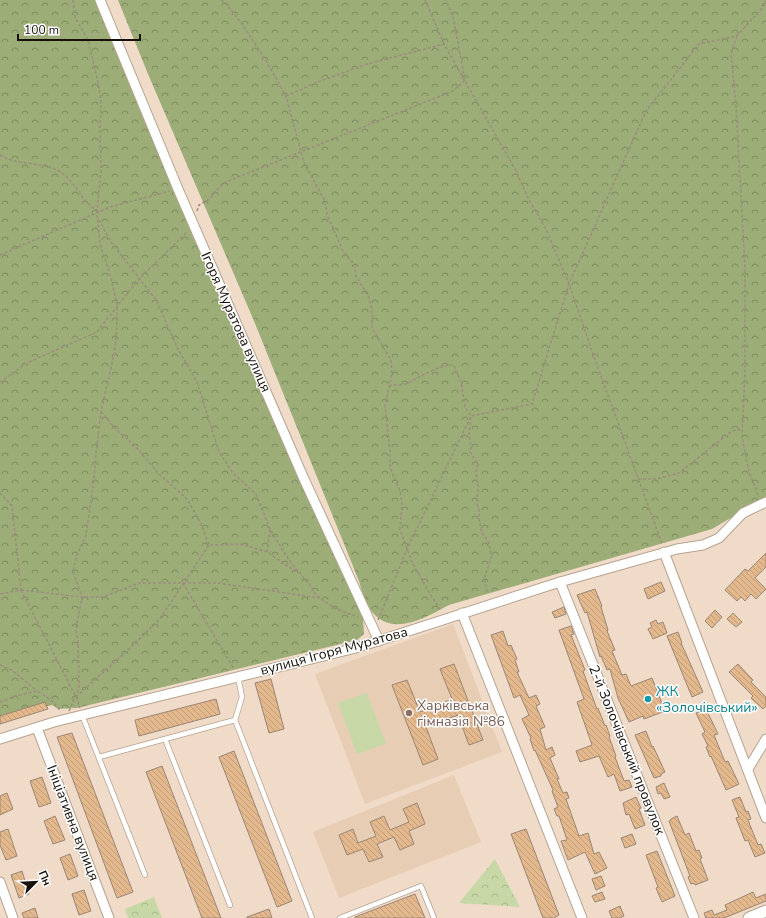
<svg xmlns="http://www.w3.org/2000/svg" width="766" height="918" font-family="'Nunito Sans',sans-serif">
<defs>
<pattern id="forest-crowns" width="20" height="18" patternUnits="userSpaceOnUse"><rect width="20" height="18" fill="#9cad77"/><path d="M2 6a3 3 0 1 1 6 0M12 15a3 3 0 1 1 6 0" fill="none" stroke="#7e8b60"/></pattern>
<pattern id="park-crowns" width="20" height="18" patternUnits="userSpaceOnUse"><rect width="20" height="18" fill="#c7d8a6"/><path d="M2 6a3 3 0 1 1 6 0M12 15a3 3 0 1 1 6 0" fill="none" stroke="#aab88e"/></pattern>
<pattern id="building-back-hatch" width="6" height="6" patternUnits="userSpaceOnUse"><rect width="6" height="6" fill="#e4b88d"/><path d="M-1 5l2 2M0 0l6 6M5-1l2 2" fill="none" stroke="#c39d78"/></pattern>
</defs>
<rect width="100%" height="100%" fill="#f0dbc8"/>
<!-- built -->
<g fill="#e7cdb4">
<polygon points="453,624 502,752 365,804 315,674"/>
<polygon points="454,775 481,842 339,898 313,832"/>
</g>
<!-- forest -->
<g fill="url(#forest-crowns)">
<polygon points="0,0 97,0 196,238 363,618 364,634 357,640 77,708 58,709 52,705 0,718"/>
<path d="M118,0H766V497L712,529L449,605C421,620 385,641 366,602C363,595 361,588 359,581L254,321L148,74Z"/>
</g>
<!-- park -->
<g fill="url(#park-crowns)">
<polygon points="495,859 520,907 459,903"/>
<polygon points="154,897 162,918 128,918 125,909"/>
</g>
<!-- pitch -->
<polygon fill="#c7d8a6" points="367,693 386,744 357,754 338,703"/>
<!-- building -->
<g fill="url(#building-back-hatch)" stroke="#998674">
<polygon points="766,553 766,567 755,578 766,589 756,599 751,594 745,601 741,597 737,601 725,590 745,569 748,571"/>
<polygon points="661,582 665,591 648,599 644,589"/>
<polygon points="595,589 602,606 601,607 608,630 607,631 615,650 612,651 622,675 626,674 631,686 652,678 665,711 644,719 643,716 629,722 618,698 610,669 607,670 601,656 600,657 587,612 585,613 577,595"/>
<polygon points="564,607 566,614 555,618 552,612"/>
<polygon points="715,610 722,617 712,628 705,621"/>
<polygon points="733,613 742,622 736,627 727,619"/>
<polygon points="656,620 658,624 663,622 667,633 653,639 648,629 652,627 650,623"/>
<polygon points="571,626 574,634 571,635 585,670 583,671 588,685 597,709 598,708 605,726 606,725 610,736 609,737 616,756 615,757 624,781 629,780 632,787 620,791 614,774 608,777 599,756 580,762 576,751 592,745 577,702 584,699 559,630"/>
<polygon points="503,631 508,646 511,645 517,659 515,660 519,672 517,672 529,698 536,695 540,704 536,706 545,727 540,729 546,750 552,747 555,755 550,758 559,779 557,779 563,793 567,792 569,798 566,799 579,836 588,833 594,854 599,852 607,868 595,874 585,852 568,860 561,841 567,840 559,816 557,816 554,809 558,807 552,791 553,790 535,750 534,751 530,739 531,738 522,719 529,715 520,695 514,698 491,635"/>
<polygon points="678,632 682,643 681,643 703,692 692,697 667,636"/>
<polygon points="454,664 483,740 469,745 458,715 426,727 438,759 423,765 392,685 407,680 420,712 452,699 440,669"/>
<polygon points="738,664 753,680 751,682 766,697 766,706 763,709 751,698 753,696 729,672"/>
<polygon points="271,679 284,729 269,733 255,683"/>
<polygon points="216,699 220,714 139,736 135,720"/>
<polygon points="45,702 48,709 0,724 0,716"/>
<polygon points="706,709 718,734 714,735 725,762 728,761 739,784 726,790 711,756 710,757 706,747 708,746 702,734 705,732 696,713"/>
<polygon points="646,731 652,747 653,746 665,772 661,774 661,776 654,778 635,735"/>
<polygon points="72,733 133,892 117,898 57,737"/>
<polygon points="234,751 292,901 277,907 219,757"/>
<polygon points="162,766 221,918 202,918 146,772"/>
<polygon points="42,777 51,803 39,807 30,781"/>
<polygon points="664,783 670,797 664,799 661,793 658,794 656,787"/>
<polygon points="7,793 13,809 0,815 0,796"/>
<polygon points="636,797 641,808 639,809 645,825 635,829 629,814 626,815 623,803"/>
<polygon points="740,797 746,812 748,811 751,819 748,820 758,845 761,844 765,853 755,857 748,840 745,841 736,818 739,817 732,800"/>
<polygon points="417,803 425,824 409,831 414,844 400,850 394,837 377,844 383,857 369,862 363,849 347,855 339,835 353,829 358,843 376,836 370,822 384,816 390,830 409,822 403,809"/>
<polygon points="55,816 65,840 53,844 44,821"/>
<polygon points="677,816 685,835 689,833 696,851 699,850 702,858 700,859 708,880 695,885 694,883 691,884 688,877 690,876 669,821 671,820 671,819"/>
<polygon points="8,829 17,856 6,860 0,845 0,832"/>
<polygon points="526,829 559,915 554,918 543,918 511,834"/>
<polygon points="632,834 636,844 625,848 621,838"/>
<polygon points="657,851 675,896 662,902 656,888 658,887 646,855"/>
<polygon points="70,854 78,876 68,880 60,858"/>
<polygon points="22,871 29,894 19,898 11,875"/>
<polygon points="601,876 605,886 596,890 592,879"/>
<polygon points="84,890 91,911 79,915 72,894"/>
<polygon points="602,892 605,899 595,902 592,896"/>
<polygon points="753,892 756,898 766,894 766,901 724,918 706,918 704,913 712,910 714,915 727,910 725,905"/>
<polygon points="415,894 425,918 355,918 355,917"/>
<polygon points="620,906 624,916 619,918 612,918 609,911"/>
<polygon points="35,908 38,918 24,918 22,913"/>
<polygon points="269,909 272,918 247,918 247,917"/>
</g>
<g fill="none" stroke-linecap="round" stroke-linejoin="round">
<defs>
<g id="service">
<polyline points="82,715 145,875"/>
<polyline points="235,720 312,918"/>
<polyline points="165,739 230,905"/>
<polyline points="99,757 235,720 242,697 238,677"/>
<polyline points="340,918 421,886 434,918"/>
</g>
<g id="minor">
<polyline points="100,0 178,189 304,479 379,641"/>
<polyline points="664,552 766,818"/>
<polyline points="560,582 694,918"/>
<polyline points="462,613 582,918"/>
<polyline points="37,728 109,918"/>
<polyline points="0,739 54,722 356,648 560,582 677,549 703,545 719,538 743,513 766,502"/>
<polyline points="748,769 766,739"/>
<polyline points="0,882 13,918"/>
</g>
<polyline id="tertiary" points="749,918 766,911"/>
</defs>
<!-- service casing -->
<use href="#service" stroke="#b6a390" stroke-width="6"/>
<!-- minor casing -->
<use href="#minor" stroke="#b6a390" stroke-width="11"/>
<!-- tertiary casing -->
<use href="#tertiary" stroke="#b6a390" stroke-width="13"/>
<!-- path -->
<g stroke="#9c8c7e" stroke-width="1.5" stroke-dasharray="3 2" stroke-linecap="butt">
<polyline points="221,0 227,5 242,24 266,61 286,96 304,163 324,199 328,217 343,251 354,264 356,276 369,298 372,310 372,328 391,360 392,374 385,406 390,451 390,464 392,473 400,491 402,503 400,529 411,560 430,594 440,609"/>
<polyline points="425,0 444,44"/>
<polyline points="737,36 731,53 736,106 745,268 745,371 742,437 749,472 759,497"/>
<polyline points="286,96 315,83 367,64 444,44 516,171 529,200 546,229 569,284 593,354 662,544"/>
<path d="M0,155C17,166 41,161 59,171C76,181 81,202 97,210"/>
<polyline points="197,211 199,205 208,200 223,183 453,91 465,80 453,17 446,0"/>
<polyline points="99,220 111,242 156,300 178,349 197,382 219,452 233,473 256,494 271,531 291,563 309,584 317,596 336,609 358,617"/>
<polyline points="0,255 110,207 170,191"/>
<polyline points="0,382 27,363 97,332 139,279 187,232"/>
<path d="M389,386C395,384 402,386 408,383C418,378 443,363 454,365L456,372L461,381L465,407L471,416L469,433L471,447L470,452L478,464L476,472L478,487L477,504L479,510V519L482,533L488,541L490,548L491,559L484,579L487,589V593"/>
<polyline points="101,412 116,429 135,446 159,474 187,499 201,524 209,545 241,544 267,552 298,573"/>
<polyline points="638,479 656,479 679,473 732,431 743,429"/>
<polyline points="0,493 12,506 21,590 0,594"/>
<polyline points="267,552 270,530"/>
<polyline points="183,583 234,669"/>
<polyline points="21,590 82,597 103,597 139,583 218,583 319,598"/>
<polyline points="21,590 76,697 80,708"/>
<polyline points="378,620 407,549 471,416 532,404 569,284 646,111 699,44 737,36 763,7 766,0"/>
<polyline points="0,665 12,670 37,691"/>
<polyline points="76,697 126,652 159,620 209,545"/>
<polyline points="0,702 16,696 37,691 51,700 61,711"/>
<polyline points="69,711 79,688 78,642 76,629 82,597 73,571 77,555 86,535 94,480 96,453 101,412 115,350 117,321 117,305 112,281 100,244 97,213 101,171 100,129 101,101 98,82 88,40 75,17 73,0"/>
</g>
<!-- service -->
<use href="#service" stroke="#fff" stroke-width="4.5"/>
<!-- minor -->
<use href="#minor" stroke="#fff" stroke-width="9"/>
<!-- tertiary -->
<use href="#tertiary" stroke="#fff" stroke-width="11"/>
</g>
<!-- markers -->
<circle fill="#0f9aa8" stroke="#fff" stroke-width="1.5" cx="648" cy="699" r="4"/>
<circle fill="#8d6e63" stroke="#fff" stroke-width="1.5" cx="409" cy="713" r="4"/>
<g text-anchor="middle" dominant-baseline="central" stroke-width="3" stroke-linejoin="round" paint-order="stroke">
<!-- street labels -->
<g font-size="14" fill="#171009" stroke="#fff">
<text transform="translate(236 322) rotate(66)">Ігоря Муратова вулиця</text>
<text transform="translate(334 651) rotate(-15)">вулиця Ігоря Муратова</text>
<text transform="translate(627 750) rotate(68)">2-й Золочівський провулок</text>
<text transform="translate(73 823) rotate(69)">Ініціативна вулиця</text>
</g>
<!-- culture labels -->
<g font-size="14" fill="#0d838f" stroke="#fff" text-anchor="start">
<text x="656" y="691">ЖК<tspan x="656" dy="16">«Золочівський»</tspan></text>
</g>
<!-- education labels -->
<g font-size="14" fill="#785e54" stroke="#fff" text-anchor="start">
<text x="417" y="705">Харківська<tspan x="417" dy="16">гімназія №86</tspan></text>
</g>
</g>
<!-- north arrow -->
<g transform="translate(36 882) rotate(66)" stroke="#ffffff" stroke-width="3" paint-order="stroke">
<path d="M0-3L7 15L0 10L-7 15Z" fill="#171009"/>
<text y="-6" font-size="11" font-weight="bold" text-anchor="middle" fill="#171009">Пн</text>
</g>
<!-- scale -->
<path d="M18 34v6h122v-6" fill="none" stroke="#171009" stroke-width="2"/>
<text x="24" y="34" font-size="12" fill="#171009" stroke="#ffffff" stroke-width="3" paint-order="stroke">100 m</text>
</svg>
